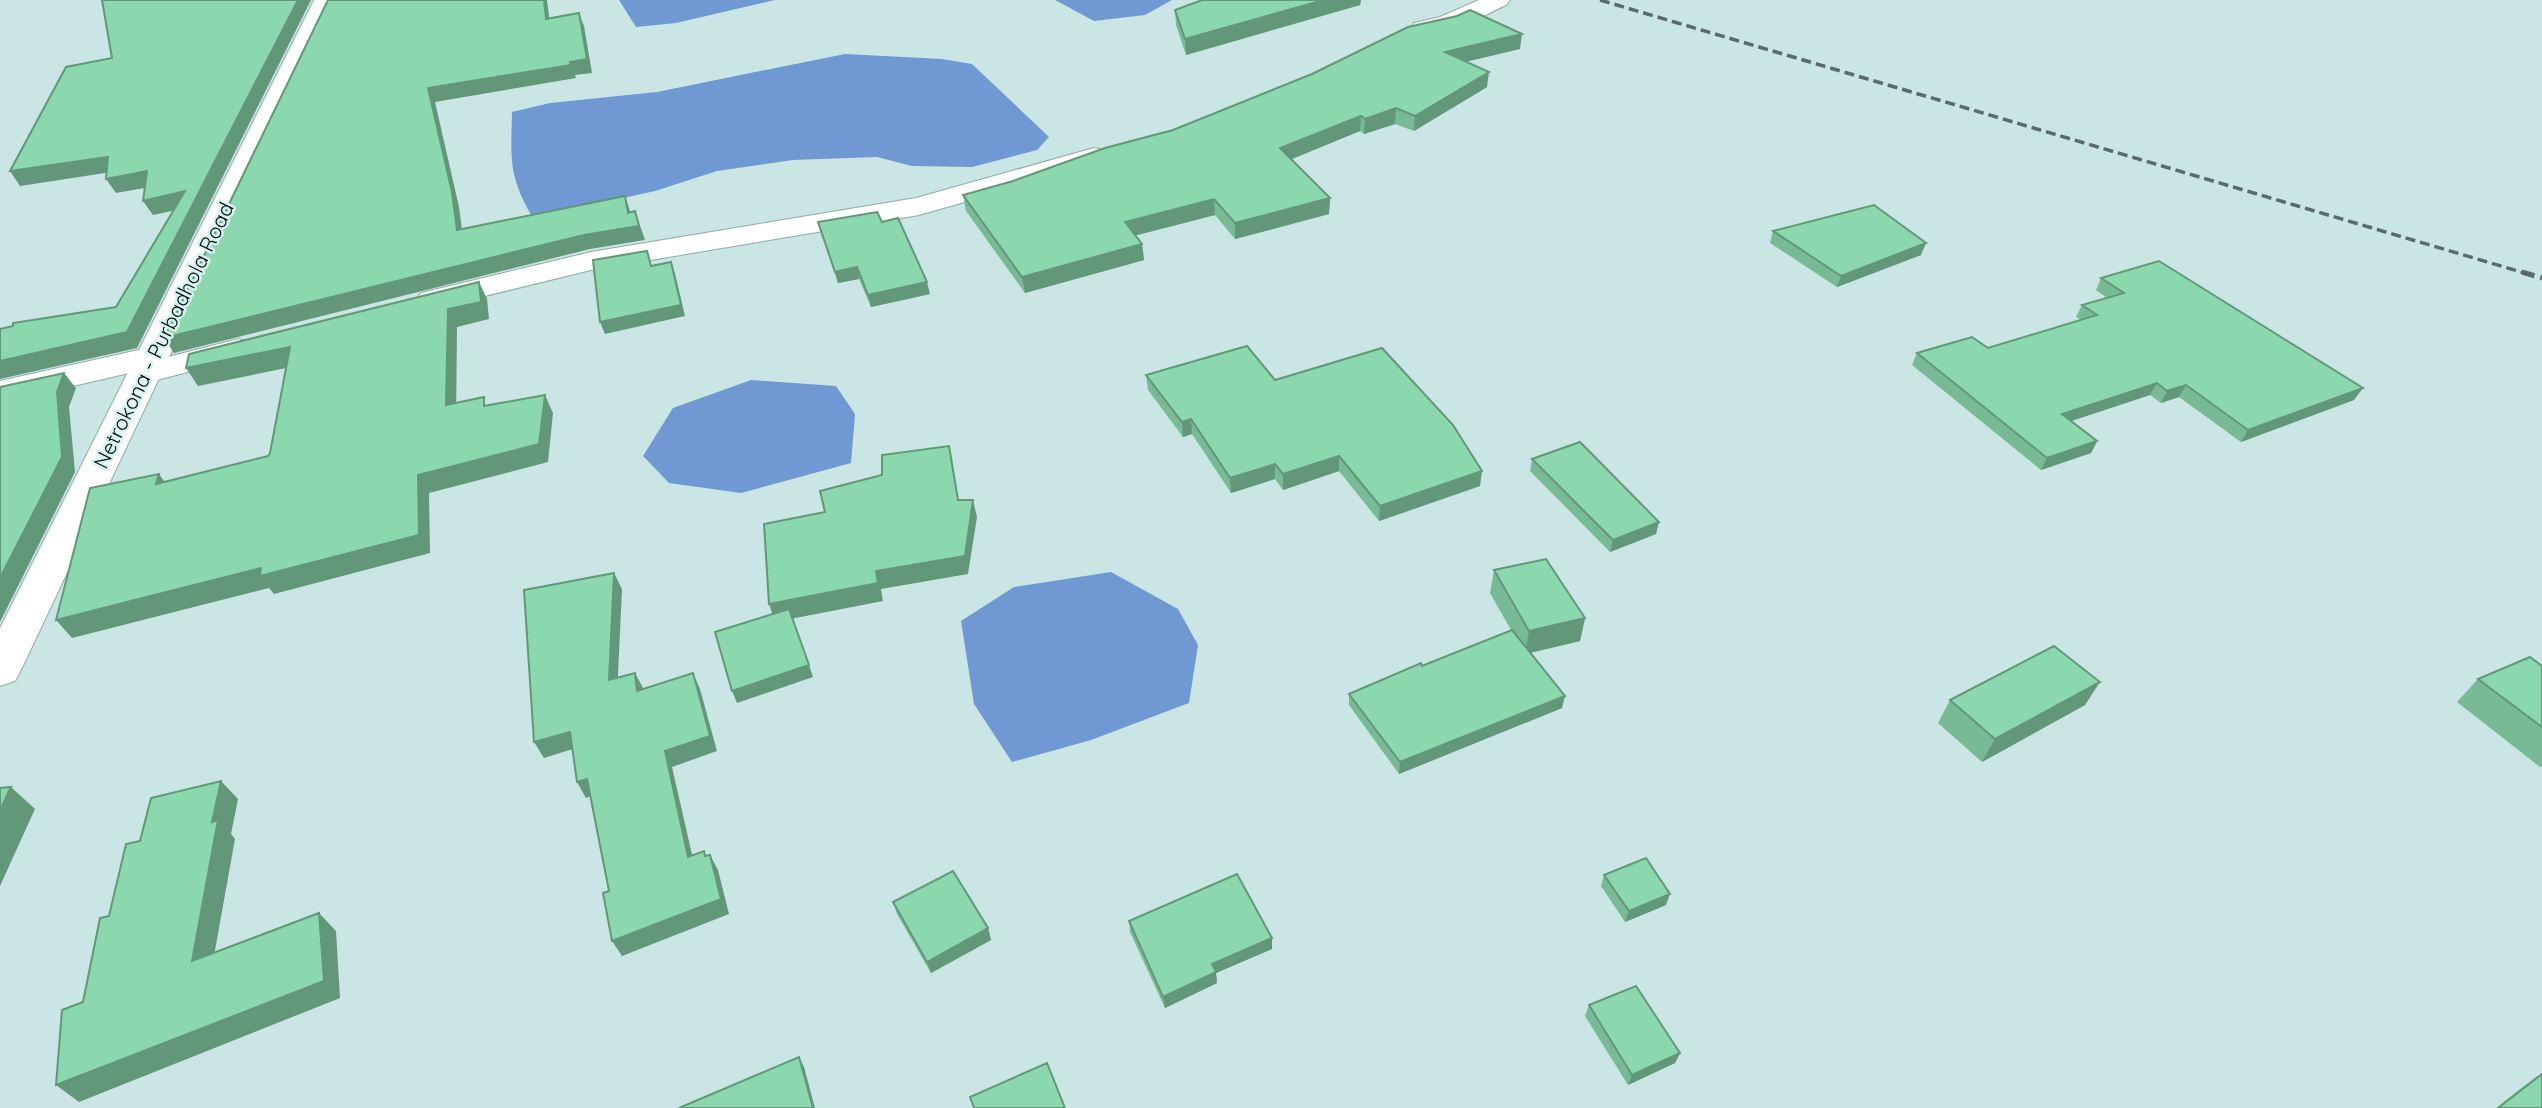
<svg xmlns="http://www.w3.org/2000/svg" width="2542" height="1108" font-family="Quicksand,sans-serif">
<rect width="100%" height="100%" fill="#cae6e4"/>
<!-- water -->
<g fill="#7098d2">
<polygon points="619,0 775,0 676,23 636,27"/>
<polygon points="1055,0 1172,0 1145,15 1094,21"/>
<path d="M845,54L942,59L972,64L1049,137L1037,150L972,167L912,166L877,157L793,160L717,171L655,191L533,218C508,175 511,160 512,112L550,103L657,92Z"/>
<polygon points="751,380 836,386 855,414 851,463 741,493 669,483 643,456 673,408"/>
<polygon points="1111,572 1178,609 1198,645 1189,703 1091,740 1012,762 974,704 961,621 1014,587"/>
</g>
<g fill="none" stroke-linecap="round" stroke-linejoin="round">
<defs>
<g id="street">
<path d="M1479,0H1510L1506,5C1480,17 1444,40 1414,33L1411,28L1414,23L1440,17Z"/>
<polygon points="1094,148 1104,150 1108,156 1104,162 919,215 591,270 432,309 421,307 416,300 421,293 591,252 916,198"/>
<polygon points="238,339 250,342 254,349 250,356 145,383 133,380 129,373 0,403 0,381 152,347 164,350 168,357"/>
</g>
<polygon id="secondary" points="314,0 338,0 21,670 15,681 0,686 0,628"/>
</defs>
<!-- street casing -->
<use href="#street" stroke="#8faaa8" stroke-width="2"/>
<!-- secondary casing -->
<use href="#secondary" stroke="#8faaa8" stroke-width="2"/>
<!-- street -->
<use href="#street" fill="#fff" fill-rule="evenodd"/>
<!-- secondary -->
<use href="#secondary" fill="#fff" fill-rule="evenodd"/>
<!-- rail-far1 -->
<polyline stroke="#5a6b6a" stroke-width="3.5" stroke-dasharray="10 5" stroke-linecap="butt" points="1600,0 2528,274"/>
<!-- rail -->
<polyline stroke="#5a6b6a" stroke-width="5" stroke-dasharray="13 6" stroke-linecap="butt" points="2522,272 2542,278"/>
</g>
<!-- wall -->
<g fill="#78ba96">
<polygon points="1202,0 1361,0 1360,5 1186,55 1176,25 1175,10"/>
<polygon points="1520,49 1466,61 1487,87 1414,131 1395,124 1364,134 1360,131 1291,159 1330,198 1329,214 1235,239 1215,215 1136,235 1142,244 1144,260 1025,293 966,211 963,195 1013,181 1173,130"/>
<polygon points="818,222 882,222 930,294 871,307 859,279 838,283"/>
<polygon points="1773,231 1921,255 1837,287 1770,243"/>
<polygon points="2101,278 2354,400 2241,442 2179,397 2161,403 2150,395 2071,421 2097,441 2091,453 2041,470 1912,365 1917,353 1988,348 2082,320 2076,317 2082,305 2107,298 2096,290"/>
<polygon points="1146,375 1275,380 1480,486 1379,521 1339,471 1283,490 1275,479 1231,493 1192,434 1183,437 1148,390"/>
<polygon points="1532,459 1656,534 1610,552 1530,471"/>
<polygon points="1494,570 1585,618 1580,641 1530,653 1562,708 1399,774 1349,705 1349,694 1511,630 1490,593"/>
<polygon points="2542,666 2542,766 2540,767 2457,702 2478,679"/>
<polygon points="1950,700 2085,705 1982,762 1938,723"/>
<polygon points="1604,875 1666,905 1625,922 1601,886"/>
<polygon points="893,902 988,928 991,940 931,973 897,914"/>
<polygon points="1129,921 1272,949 1216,973 1217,983 1165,1008 1130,932"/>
<polygon points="1589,1005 1680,1053 1675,1063 1628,1085 1585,1016"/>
<polygon points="2542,1073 2542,1108 2496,1108 2528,1083"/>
</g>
<!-- shaded-wall -->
<g fill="#62977a">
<polygon points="298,0 311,0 137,348 0,379 0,361 127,332 191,207 153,215 143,201"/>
<polygon points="544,0 547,0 551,32 546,19"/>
<polygon points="1324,0 1361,0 1360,5 1186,55 1185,39"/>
<polygon points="579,13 584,26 592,73 575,75 576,78 435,102 459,207 464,245 457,230 428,88"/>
<polygon points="1522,34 1520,49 1444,67 1445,52"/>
<polygon points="1489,72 1487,87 1414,131 1415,116"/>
<polygon points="1396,108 1395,124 1364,134 1365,119"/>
<polygon points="1361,116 1360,131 1280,164 1280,148"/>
<polygon points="108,157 118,171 20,186 10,171"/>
<polygon points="147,171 156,186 116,193 106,179"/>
<polygon points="625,196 630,211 634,227 635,211 645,240 590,249 174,353 164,338 628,213"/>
<polygon points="1330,198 1329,214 1235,239 1235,223"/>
<polygon points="1214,199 1215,215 1126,238 1125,222"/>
<polygon points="1926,243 1921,255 1837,287 1841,276"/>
<polygon points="1142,244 1144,260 1025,293 1022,277"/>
<polygon points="671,262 675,274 685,316 605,334 600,322"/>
<polygon points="857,267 859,279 838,283 835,272"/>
<polygon points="479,282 487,299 489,319 457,327 456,423 446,405 448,309"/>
<polygon points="927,282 930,294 871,307 868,295"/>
<polygon points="290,347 301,365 198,386 186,368"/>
<polygon points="64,373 76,388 69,407 75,472 0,622 0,578 57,392"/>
<polygon points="2157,383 2150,395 2056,426 2062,414"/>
<polygon points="2186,385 2179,397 2161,403 2167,391"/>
<polygon points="2363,388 2354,400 2241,442 2248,430"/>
<polygon points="545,395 553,413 548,462 429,493 430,553 274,594 269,588 72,638 56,620 418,475"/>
<polygon points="1191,419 1192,434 1183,437 1182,422"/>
<polygon points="2097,441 2091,453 2041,470 2047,458"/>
<polygon points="1339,456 1339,471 1283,490 1283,474"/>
<polygon points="1275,464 1275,479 1231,493 1230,478"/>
<polygon points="1482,471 1480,486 1379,521 1380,506"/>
<polygon points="159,474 172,493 156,484"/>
<polygon points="973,500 977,517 968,574 881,589 883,601 775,622 769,604"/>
<polygon points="1659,522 1656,534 1610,552 1613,540"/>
<polygon points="614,573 622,589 617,696 609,680"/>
<polygon points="1585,618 1580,641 1525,654 1529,631"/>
<polygon points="809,665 813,677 737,703 732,691"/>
<polygon points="635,673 643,688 645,707 637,691"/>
<polygon points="693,673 700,689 717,751 672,767 696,872 688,857 665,751"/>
<polygon points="2100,682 2085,705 1982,762 1995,739"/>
<polygon points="1565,696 1562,708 1399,774 1400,762"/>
<polygon points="570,732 579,747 544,758 534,742"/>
<polygon points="587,779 596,794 586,798 577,782"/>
<polygon points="221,781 238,799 231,834 235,839 210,978 192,961 212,822"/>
<polygon points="11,787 35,809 0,886 0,810"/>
<polygon points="710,855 718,870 729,914 622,956 612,941"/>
<polygon points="1670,894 1666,905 1625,922 1629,911"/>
<polygon points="319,913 336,931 340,998 79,1102 56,1085"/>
<polygon points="988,928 991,940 931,973 927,962"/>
<polygon points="1272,938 1272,949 1216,973 1217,983 1165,1008 1163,997 1212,964"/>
<polygon points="1680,1053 1675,1063 1628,1085 1632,1075"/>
<polygon points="799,1057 804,1067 815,1108 813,1108"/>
</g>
<!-- building -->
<g fill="#8cd8ae" stroke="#62977a" stroke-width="2">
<polygon points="102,0 298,0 127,332 0,361 0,329 13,326 13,323 116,307 185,191 143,201 147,171 106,179 108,157 10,171 66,67 112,58"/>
<polygon points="328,0 544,0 546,19 579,13 587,59 570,62 571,65 428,88 452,192 457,230 625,196 628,213 635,211 639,226 584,235 164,338"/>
<polygon points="1202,0 1324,0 1185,39 1175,10"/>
<polygon points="1470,10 1522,34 1445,52 1489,72 1415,116 1396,108 1365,119 1361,116 1280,148 1330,198 1235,223 1214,199 1125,222 1142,244 1022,277 963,195 1013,181 1105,148 1173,130 1312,74 1408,27 1457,16"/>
<polygon points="1874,205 1926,243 1841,276 1773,231"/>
<polygon points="877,212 882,222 898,218 927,282 868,295 857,267 835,272 818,222"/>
<polygon points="647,251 651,266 671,262 681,305 600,322 593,260"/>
<polygon points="2159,261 2363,388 2248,430 2186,385 2167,391 2157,383 2062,414 2097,441 2047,458 1917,353 1972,337 1988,348 2097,315 2082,305 2124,293 2101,278"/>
<polygon points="479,282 481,302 448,309 446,405 484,397 484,406 545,395 539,444 418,475 419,535 260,576 261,568 56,620 90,488 159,474 156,484 268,456 270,453 290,347 186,368 189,354"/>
<polygon points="1247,346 1275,380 1382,348 1453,425 1482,471 1380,506 1339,456 1283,474 1275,464 1230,478 1191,419 1182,422 1146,375"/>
<polygon points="64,373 57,392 62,457 0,578 0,387"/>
<polygon points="1580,442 1659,522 1613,540 1532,459"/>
<polygon points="949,446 958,500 973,500 965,556 876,571 878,583 769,604 764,524 825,512 820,491 882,475 882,455"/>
<polygon points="1546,559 1585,618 1529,631 1494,570"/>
<polygon points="614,573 609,680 635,673 637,691 693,673 710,736 665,751 688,857 704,851 705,856 710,855 721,899 612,941 603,893 609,891 587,779 577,782 570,732 534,742 524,590"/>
<polygon points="789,609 809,665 732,691 715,632"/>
<polygon points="1512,630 1565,696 1400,762 1349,694 1421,663 1422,666"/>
<polygon points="2054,646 2100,682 1995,739 1950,700"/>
<polygon points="2530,657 2542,666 2542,727 2478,679"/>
<polygon points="221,781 212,822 218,820 192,961 319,913 324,981 56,1085 62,1010 83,1002 100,918 109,916 126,844 140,841 151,798"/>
<polygon points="11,787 0,810 0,788"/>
<polygon points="1646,858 1670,894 1629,911 1604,875"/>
<polygon points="953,871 988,928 927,962 893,902"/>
<polygon points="1237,874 1272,938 1212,964 1216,972 1163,997 1129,921"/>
<polygon points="1636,986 1680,1053 1632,1075 1589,1005"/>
<polygon points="799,1057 813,1108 679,1108"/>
<polygon points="1047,1063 1065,1108 974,1108 970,1097"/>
<polygon points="2542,1074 2542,1108 2498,1108"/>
</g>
<g text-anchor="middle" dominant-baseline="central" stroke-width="5" stroke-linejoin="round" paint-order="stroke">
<!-- street labels -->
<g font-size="21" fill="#050e0d" stroke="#d7f4f2">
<text transform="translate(163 335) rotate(-64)">Netrokona - Purbadhola Road</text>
</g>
</g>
</svg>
